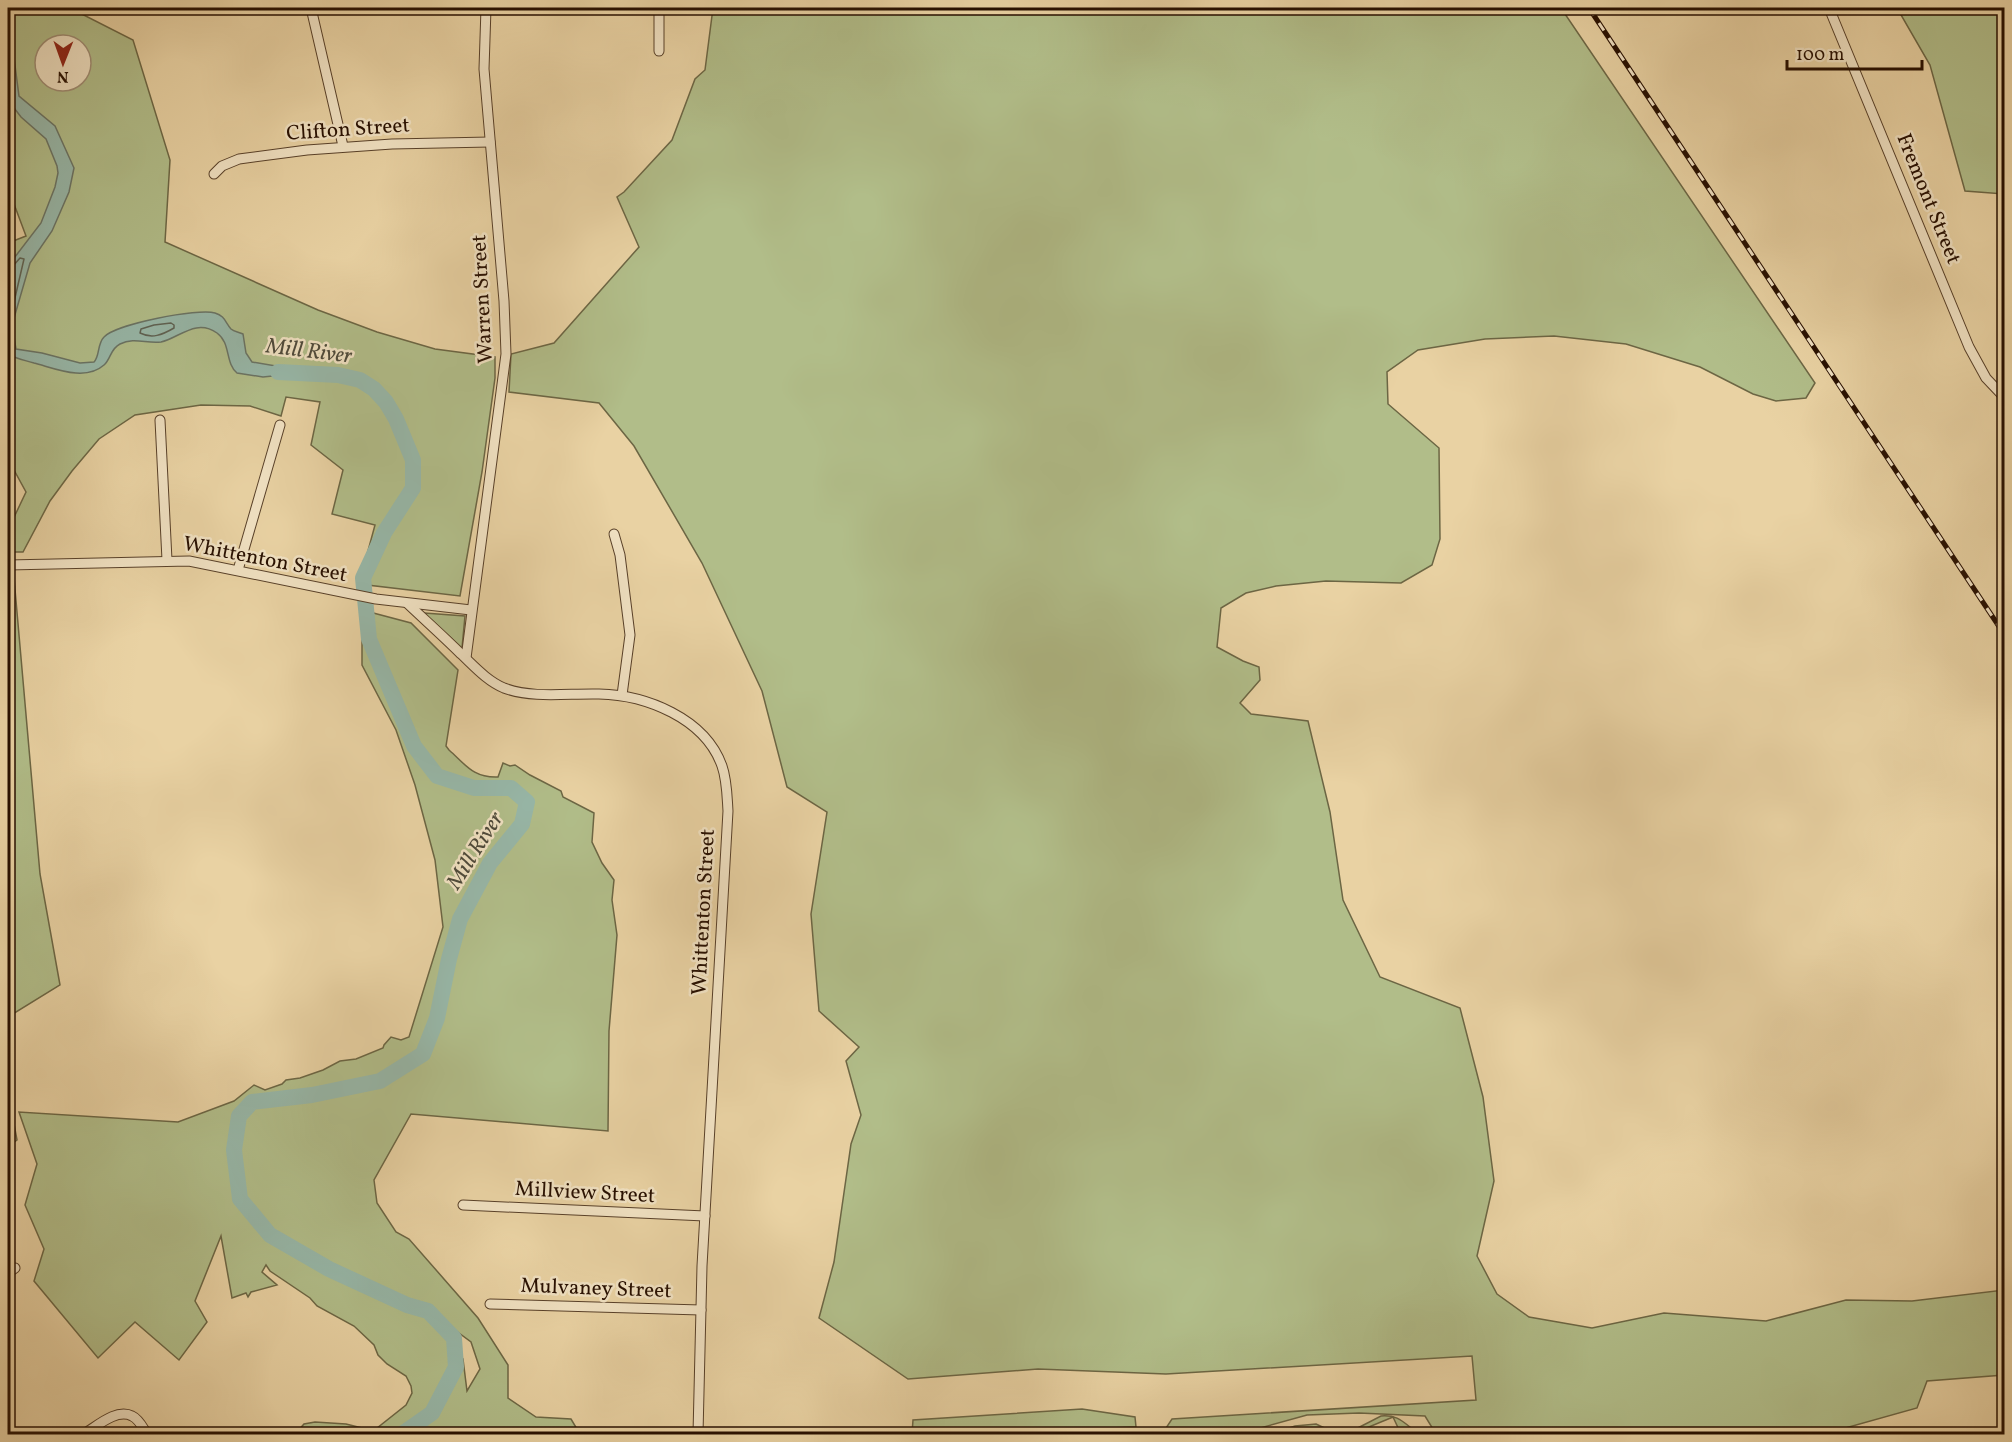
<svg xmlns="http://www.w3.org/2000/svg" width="2012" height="1442" font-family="Vollkorn,serif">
<rect width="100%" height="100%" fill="#e9d2a3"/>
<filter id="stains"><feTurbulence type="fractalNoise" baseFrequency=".00333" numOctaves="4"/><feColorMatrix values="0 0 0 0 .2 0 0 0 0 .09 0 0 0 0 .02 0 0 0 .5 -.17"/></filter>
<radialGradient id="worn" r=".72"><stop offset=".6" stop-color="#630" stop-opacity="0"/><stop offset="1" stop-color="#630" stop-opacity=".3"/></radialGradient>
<!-- green -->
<g fill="#b1bd89" stroke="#6c6644" stroke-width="1.5" fill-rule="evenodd">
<path d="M8,8H70L133,40L170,160L165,242L318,310L377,332L435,349L495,357V378L482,472L460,596L359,584L375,525L332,514L343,470L311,445L320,402L286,397L281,416L250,406L201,405L135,415L99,439L72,471L50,501L23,552H8V530L26,492L8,459V243L26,236L11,196L8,197ZM45,45H81V81H45Z"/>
<polygon points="713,8 1561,8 1815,383 1806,398 1776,401 1753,394 1700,367 1626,344 1554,336 1485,339 1418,350 1387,372 1388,404 1439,448 1440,539 1432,565 1401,583 1326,581 1276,586 1246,593 1221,608 1217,647 1243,661 1259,667 1260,680 1240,703 1251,714 1308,721 1330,812 1343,900 1380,977 1460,1008 1483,1097 1494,1181 1477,1256 1497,1294 1529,1317 1592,1328 1664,1313 1766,1321 1846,1300 1912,1301 2004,1290 2004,1375 1927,1381 1917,1408 1824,1434 1436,1434 1425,1416 1359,1413 1307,1415 1239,1434 1175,1434 1166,1428 1172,1419 1476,1400 1472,1356 1166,1374 1038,1369 908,1379 819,1318 834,1262 851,1144 861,1115 846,1061 859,1047 819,1011 811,914 827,812 787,787 762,691 702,563 634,446 599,403 509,392 511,354 554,343 639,247 617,197 624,192 672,140 695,79 705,70"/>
<polygon points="1897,8 2004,8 2004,194 1965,191 1930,65"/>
<polygon points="14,578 40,874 60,985 8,1017 8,579"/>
<path d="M362,610L411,623L458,670L446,746L449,750C466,765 473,778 498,777L503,763L510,766L515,765L530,775L561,791L563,797L594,813L592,842L602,863L614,880L612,900L617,935L609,1031L608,1131L411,1114L374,1180L377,1203L396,1232L409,1239L478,1318L508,1365V1398L536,1417L571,1419L580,1434H295L304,1424L315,1422L346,1424L366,1429L377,1428L406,1405L412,1393L411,1386L406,1376L387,1364L378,1355L374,1345L354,1326L317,1306L310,1298L270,1271L266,1265L262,1272L277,1285L251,1292L248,1297L246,1293L232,1298L221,1236L195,1301L207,1322L179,1360L135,1322L98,1358L34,1281L44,1249L25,1205L37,1164L19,1112L178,1122L234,1101L254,1085L265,1090L282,1084L286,1080L300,1078L323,1070L340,1061L356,1059L383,1048L384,1045L391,1037L401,1040L409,1037L443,927L435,860L415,785L396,730L362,665ZM444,1322L471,1342L480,1369L467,1391L463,1359L455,1347Z"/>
<polygon points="424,613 465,616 462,648"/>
<polygon points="8,1101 11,1108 17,1140 8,1147"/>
<polygon points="1082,1409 1135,1417 1136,1427 1110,1428 1099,1434 912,1434 913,1420"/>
<path d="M1381,1416C1395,1415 1400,1419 1410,1427L1408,1434H1401L1393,1417L1352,1434H1346Z"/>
<polygon points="1316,1424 1329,1430 1332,1434 1328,1434 1327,1432 1321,1432 1316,1428 1293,1432 1290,1434 1282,1434 1280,1431 1295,1426"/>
</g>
<!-- water -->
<path fill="#97b7a8" stroke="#6a7465" stroke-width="1.5" d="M8,46L14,58L19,96L55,126L74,168L69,192L52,231L30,263L12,325L16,349L42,353L80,363L94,362C100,356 97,344 104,337C116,324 198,308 215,313C225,316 225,322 231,329C234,332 239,332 243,334L246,353L252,362L311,372L263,377L237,373C225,363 231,343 217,333C196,318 179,338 161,342C147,344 134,337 120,344C110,349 111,359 104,365C85,382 54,368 34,363C24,360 16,359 8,354V266L41,223L55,187L58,173L57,166L46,139L21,117L8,100Z"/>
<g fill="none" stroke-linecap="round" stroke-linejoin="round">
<!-- shore -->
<g stroke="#5f6354" stroke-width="1.5">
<polyline points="8,267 13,266 20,258 24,259 14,302 8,317"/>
<path d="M171,323L174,325V328C162,335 152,339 140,333L141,329L154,325Z"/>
</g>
<!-- river -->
<polyline stroke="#97b7a8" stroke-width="16" points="278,372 338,375 360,380 374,389 386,402 396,419 413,460 413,488 384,533 363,578 369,639 414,746 437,776 474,788 511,788 527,802 522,824 490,863 460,919 449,959 437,1018 423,1054 380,1081 312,1095 252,1102 239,1116 234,1150 240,1199 270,1235 329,1269 407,1305 428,1311 454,1338 456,1367 432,1413 402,1434"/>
<defs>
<g id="minor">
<polyline points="311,8 343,146"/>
<polyline points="1829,8 1969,347 1986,378 2004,397"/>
<polyline points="659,51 659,8"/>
<polyline points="214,174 222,166 239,159 307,150 392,144 490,142"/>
<polyline points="160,420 167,560"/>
<polyline points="614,534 620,555 630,635 622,695"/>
<polyline points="8,565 189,561 376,599 471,610"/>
<polyline points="238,570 280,425"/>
<path d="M408,604C426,621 444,637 461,654C474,666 487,681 504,688C533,699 569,693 599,694C646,695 705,718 722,766C727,780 727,796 728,811L702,1266L698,1434"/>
<polyline points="466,658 506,354 504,301 484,69 486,8"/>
<polyline points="463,1205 705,1216"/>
<polyline points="8,1273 15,1268"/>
<polyline points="490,1304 701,1310"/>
<path d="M84,1434C96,1427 116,1408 132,1416C139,1419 143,1428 147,1434"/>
</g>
</defs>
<!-- minor casing -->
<use href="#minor" stroke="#584029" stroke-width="11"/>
<!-- minor -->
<use href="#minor" stroke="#f1e2c3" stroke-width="9"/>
<defs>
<polyline id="rail" points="1589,8 2004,634"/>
</defs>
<!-- rail casing -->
<use href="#rail" stroke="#270f00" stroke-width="5"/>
<!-- rail -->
<use href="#rail" stroke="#f1e2c3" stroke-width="3" stroke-dasharray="9" stroke-linecap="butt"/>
</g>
<g text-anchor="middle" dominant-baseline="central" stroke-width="5" stroke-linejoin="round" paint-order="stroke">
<!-- street labels -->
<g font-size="21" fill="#270f00" stroke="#f1e2c3">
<text transform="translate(348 130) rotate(-4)">Clifton Street</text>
<text transform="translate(1928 199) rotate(68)">Fremont Street</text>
<text transform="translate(483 299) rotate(-93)">Warren Street</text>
<text transform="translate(265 560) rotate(11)">Whittenton Street</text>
<text transform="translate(704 912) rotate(-87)">Whittenton Street</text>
<text transform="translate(585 1193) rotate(3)">Millview Street</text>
<text transform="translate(596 1289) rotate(2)">Mulvaney Street</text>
</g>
<!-- water labels -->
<g font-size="22" font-style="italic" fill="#4e4a3b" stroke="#f1e2c3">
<text transform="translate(309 352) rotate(7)">Mill River</text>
<text transform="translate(476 851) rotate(-58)">Mill River</text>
</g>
</g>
<!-- margin -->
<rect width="2012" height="1442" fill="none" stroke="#e9d2a3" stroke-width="30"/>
<rect x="9" y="9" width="1994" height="1424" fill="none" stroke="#270f00" stroke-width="3"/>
<rect x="15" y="15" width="1982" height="1412" fill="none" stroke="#270f00" stroke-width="1.5"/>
<!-- north arrow -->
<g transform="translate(63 63) rotate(181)"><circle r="28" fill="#f1e2c3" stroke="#a08e75" stroke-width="1.5"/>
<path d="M0-4.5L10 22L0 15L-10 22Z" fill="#8f2418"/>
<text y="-9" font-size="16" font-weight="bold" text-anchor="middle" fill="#270f00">N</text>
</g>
<!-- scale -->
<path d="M1787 60v9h135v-9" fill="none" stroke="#270f00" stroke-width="3"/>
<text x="1796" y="60" font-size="18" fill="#270f00" stroke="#f1e2c3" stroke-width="4.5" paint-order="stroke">100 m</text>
<rect width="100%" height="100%" filter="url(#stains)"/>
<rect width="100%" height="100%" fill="url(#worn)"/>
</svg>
